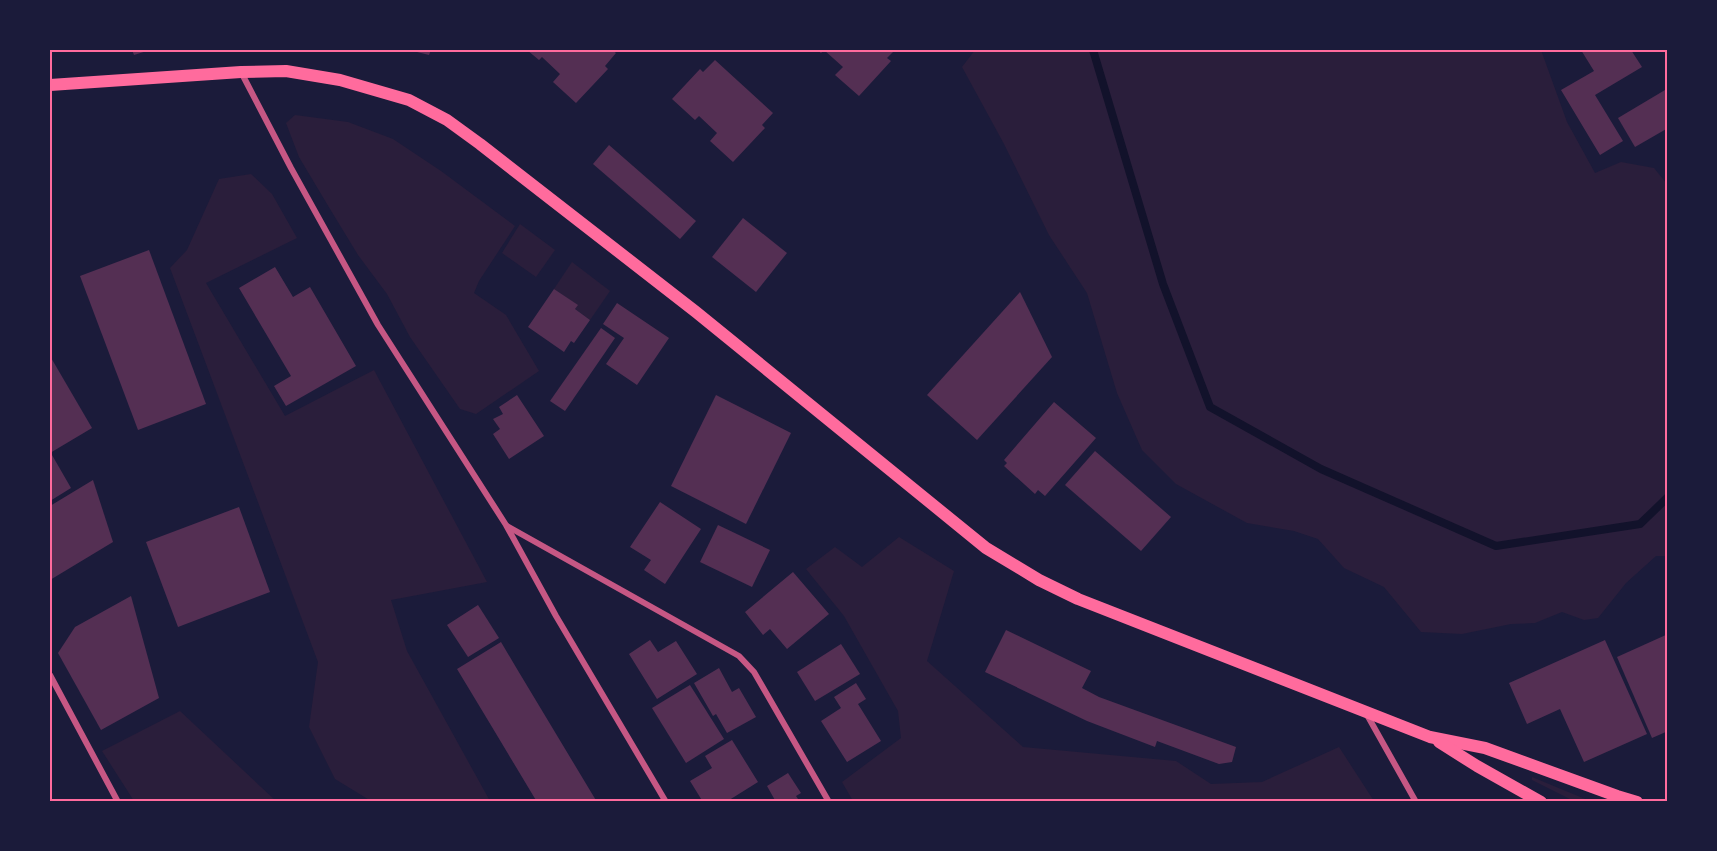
<svg xmlns="http://www.w3.org/2000/svg" width="1717" height="851" font-family="'Space Grotesk',sans-serif">
<rect width="100%" height="100%" fill="#1b1b3a"/>
<!-- green -->
<g fill="#2a1e3b">
<polygon points="975,50 1541,50 1567,122 1595,173 1621,162 1654,168 1667,184 1667,556 1656,556 1626,583 1598,618 1584,620 1562,612 1535,623 1511,624 1462,634 1421,632 1384,587 1344,568 1318,539 1294,531 1247,523 1176,484 1142,450 1117,393 1087,293 1049,235 1004,144 962,67"/>
<polygon points="295,115 348,122 393,139 441,171 515,226 479,281 474,293 506,315 539,371 476,414 460,409 410,337 387,294 358,255 327,204 299,157 286,123"/>
<polygon points="251,174 272,194 297,238 206,283 285,416 374,370 487,582 391,600 407,651 490,801 371,801 335,779 309,727 318,662 170,268 187,250 219,179"/>
<polygon points="520,224 555,250 536,277 502,253"/>
<polygon points="572,262 610,291 590,320 575,309 577,305 554,289"/>
<polygon points="899,537 954,571 927,661 1023,747 1176,761 1211,784 1262,782 1339,747 1374,801 853,801 842,782 901,738 898,711 844,616 806,569 835,547 862,567"/>
<polygon points="180,711 276,801 134,801 102,751"/>
<polygon points="1532,777 1590,801 1574,801 1532,780"/>
</g>
<g fill="none" stroke-linecap="round" stroke-linejoin="round">
<!-- stream -->
<polyline stroke="#12122b" stroke-width="8" points="1093,50 1163,284 1210,407 1321,469 1496,546 1640,524 1668,497"/>
</g>
<!-- building -->
<g fill="#542f53">
<polygon points="132,50 150,50 134,55"/>
<polygon points="409,50 431,50 429,55"/>
<polygon points="527,50 612,50 616,53 605,66 608,69 576,103 553,82 560,74 542,57 539,60"/>
<polygon points="817,50 895,50 887,58 891,61 859,96 835,75 843,67 824,50 821,53"/>
<polygon points="1581,50 1631,50 1642,67 1595,95 1623,141 1600,155 1561,90 1594,71"/>
<polygon points="715,60 773,113 762,125 765,128 733,162 710,141 717,133 699,116 695,120 672,99 700,69 703,72"/>
<polygon points="1665,90 1668,94 1668,128 1635,147 1618,118"/>
<polygon points="609,145 696,221 680,239 593,164"/>
<polygon points="743,218 787,253 756,292 712,257"/>
<polygon points="149,250 206,404 138,430 80,276"/>
<polygon points="275,267 293,297 310,287 356,366 286,406 274,386 291,376 239,288"/>
<polygon points="554,289 578,305 575,309 590,320 574,343 571,341 564,352 528,327"/>
<polygon points="1020,292 1052,357 977,440 927,395"/>
<polygon points="617,303 669,338 637,385 606,364 624,338 603,324"/>
<polygon points="601,328 615,338 565,411 550,401"/>
<polygon points="50,356 92,428 50,453"/>
<polygon points="517,395 544,436 509,459 493,434 500,429 493,419 503,414 499,407"/>
<polygon points="716,395 791,433 746,524 671,486"/>
<polygon points="1054,402 1096,438 1045,496 1038,490 1035,494 1004,466 1007,463 1004,460"/>
<polygon points="1095,451 1171,517 1141,551 1065,485"/>
<polygon points="52,455 71,488 50,501 50,456"/>
<polygon points="93,480 113,542 50,580 50,506"/>
<polygon points="660,502 701,529 665,584 644,570 651,560 630,547"/>
<polygon points="239,507 270,592 178,627 146,542"/>
<polygon points="718,525 770,550 752,587 700,562"/>
<polygon points="793,572 829,614 787,649 770,629 763,635 745,612"/>
<polygon points="131,596 159,698 101,730 58,653 75,627"/>
<polygon points="478,605 499,638 468,657 447,625"/>
<polygon points="1006,630 1091,671 1082,688 1099,697 1236,747 1232,762 1219,764 1157,741 1155,747 1087,721 985,672"/>
<polygon points="1668,634 1668,731 1652,738 1617,657"/>
<polygon points="650,640 658,652 676,641 697,674 657,699 629,654"/>
<polygon points="1605,640 1647,734 1584,762 1560,709 1527,724 1509,683"/>
<polygon points="501,642 517,669 597,802 537,802 489,722 457,669"/>
<polygon points="841,644 860,674 815,701 797,672"/>
<polygon points="719,668 732,692 739,688 756,717 727,733 716,714 713,716 694,683"/>
<polygon points="856,683 866,699 858,704 881,741 847,762 821,721 841,708 834,697"/>
<polygon points="690,685 724,739 686,763 652,708"/>
<polygon points="732,740 758,782 726,802 703,802 690,781 712,768 705,756"/>
<polygon points="788,773 801,793 796,796 800,802 776,802 767,786"/>
</g>
<g fill="none" stroke-linecap="round" stroke-linejoin="round">
<!-- minor -->
<g stroke="#c65784" stroke-width="6">
<polyline points="241,72 291,168 378,325 506,525 556,616 666,802"/>
<polyline points="507,526 739,656 754,672 829,802"/>
<polyline points="50,675 118,802"/>
<polyline points="1366,713 1416,802"/>
</g>
<!-- secondary -->
<g stroke="#ff6b9d" stroke-width="12">
<polyline points="50,85 241,72 286,71 340,80 409,100 447,120 480,144 696,312 986,548 1039,580 1078,599 1430,737 1485,748 1617,796 1637,802"/>
<polyline points="1439,742 1477,766 1541,802"/>
</g>
</g>
<!-- border -->
<rect width="1717" height="851" fill="none" stroke="#1b1b3a" stroke-width="102"/>
<rect x="51" y="51" width="1615" height="749" fill="none" stroke="#ff6b9d" stroke-width="2"/>
</svg>
